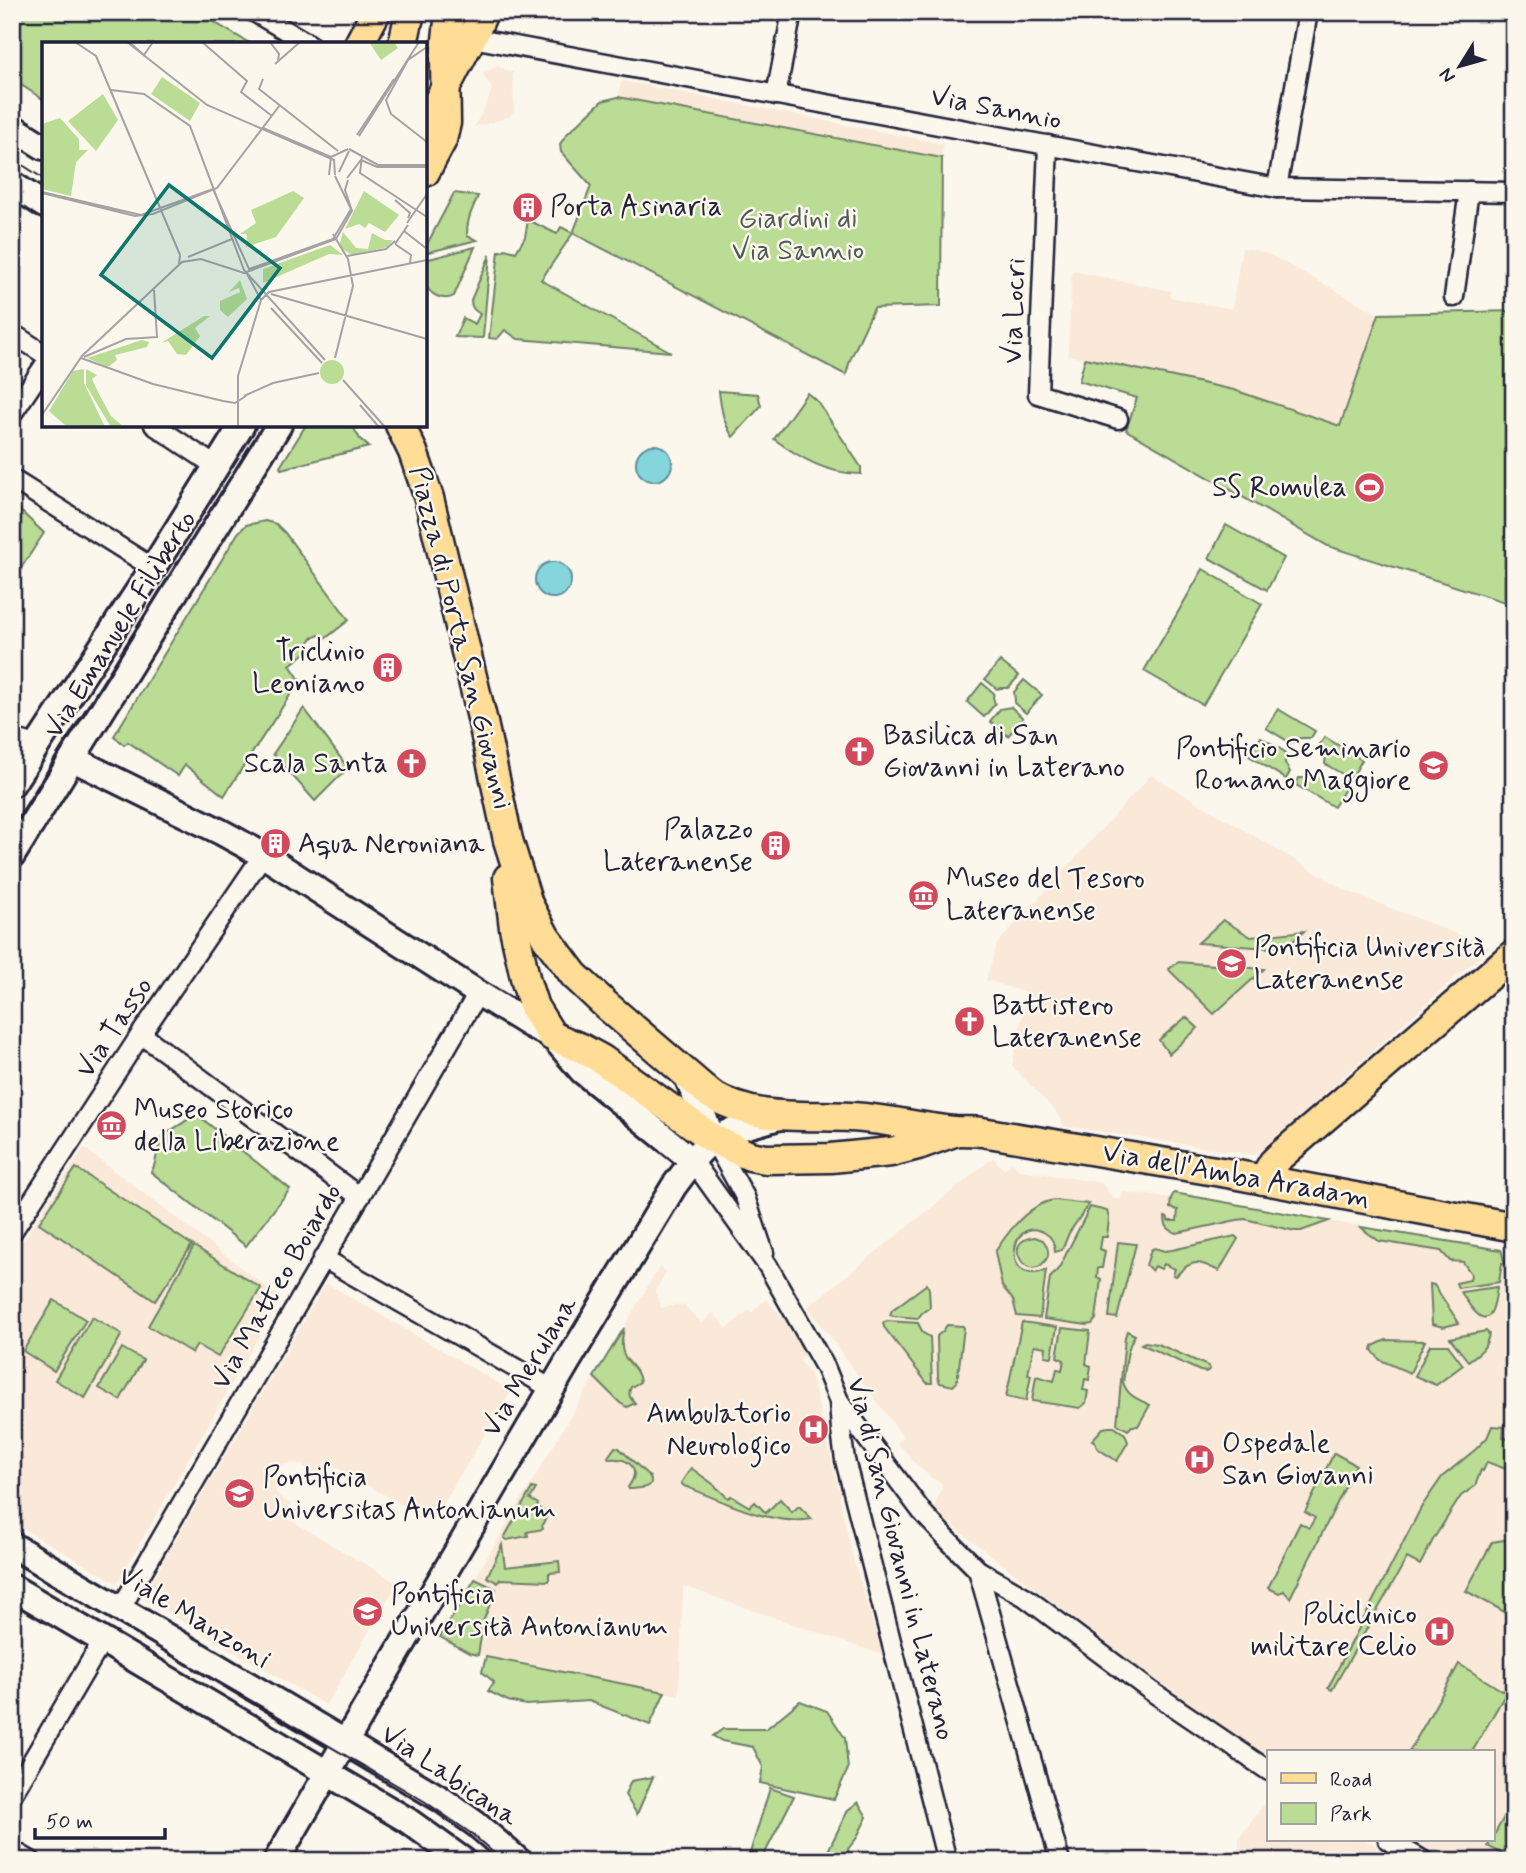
<svg xmlns="http://www.w3.org/2000/svg" width="1526" height="1873" font-family="Mynerve,sans-serif">
<rect width="100%" height="100%" fill="#fbf7ec"/>
<filter id="ink" filterUnits="userSpaceOnUse"><feTurbulence type="fractalNoise" baseFrequency=".0143" numOctaves="2"/><feDisplacementMap in="SourceGraphic" scale="14" xChannelSelector="R" yChannelSelector="G"/><feConvolveMatrix kernelMatrix="1 2 1 2 8 2 1 2 1" color-interpolation-filters="sRGB"/></filter>
<g filter="url(#ink)">
<!-- built -->
<g fill="#fae8d8">
<polygon points="498,65 500,68 513,72 514,111 509,117 474,127 486,106 492,89 483,74"/>
<polygon points="622,81 943,144 942,158 618,97"/>
<polygon points="1242,248 1259,251 1272,256 1379,314 1340,426 1234,390 1068,355 1072,271 1171,291 1170,297 1232,309"/>
<polygon points="1151,775 1347,891 1490,947 1255,1155 1064,1126 1054,1109 1012,1066 1027,993 986,980 997,944"/>
<polygon points="84,1148 281,1298 117,1583 12,1522 12,1257"/>
<polygon points="993,1158 1004,1169 1012,1163 1019,1170 1102,1183 1109,1194 1115,1199 1121,1199 1122,1192 1171,1198 1174,1193 1329,1221 1501,1250 1506,1261 1514,1263 1514,1861 1441,1861 1403,1840 1493,1840 1493,1752 1269,1752 1269,1762 1199,1715 1172,1689 1150,1676 933,1511 943,1484 932,1478 909,1458 910,1456 897,1443 903,1437 808,1307"/>
<polygon points="660,1266 666,1272 655,1291 661,1308 676,1305 684,1306 702,1323 713,1313 727,1329 749,1310 752,1312 766,1299 793,1329 790,1332 807,1353 799,1360 809,1372 816,1395 838,1488 843,1493 839,1496 852,1555 883,1655 683,1586 679,1695 469,1653 440,1637"/>
<polygon points="326,1283 511,1391 432,1522 325,1461 317,1474 300,1464 290,1463 283,1465 275,1475 274,1485 276,1492 281,1498 291,1504 283,1516 397,1583 326,1705 142,1598"/>
<polygon points="1269,1798 1269,1840 1366,1840 1376,1846 1384,1856 1392,1861 1239,1861 1239,1838"/>
</g>
<!-- green -->
<g fill="#badc95" stroke="#6e7f68" stroke-width="2">
<polygon points="12,12 209,12 207,18 251,44 44,44 44,100 12,79"/>
<polygon points="618,97 942,158 941,306 874,308 850,360 846,375 573,233 541,280 671,352 518,339 505,330 497,339 489,338 499,251 503,251 505,249 516,252 525,237 528,220 557,234 561,227 573,233 591,186 561,152 560,144 567,134 602,101"/>
<path d="M454,193L478,196C472,210 466,221 467,236L477,240L425,253V248Z"/>
<path d="M475,247L454,296C444,302 429,295 425,283C423,277 425,266 425,260Z"/>
<path d="M490,255L483,338L455,337L463,318L475,324L480,314C474,310 471,308 471,300Z"/>
<polygon points="1514,311 1514,605 1328,546 1126,430 1137,398 1079,381 1085,358 1234,390 1340,426 1379,314"/>
<path d="M719,391L758,394L761,406L733,437C723,422 721,409 719,391Z"/>
<path d="M807,393L818,402L861,467V474C827,474 800,458 774,439Z"/>
<polygon points="306,425 352,425 360,439 369,447 281,469 280,467"/>
<polygon points="12,503 44,533 12,582"/>
<polygon points="265,521 276,524 285,533 349,620 326,638 319,635 312,638 306,645 308,651 290,665 300,680 224,796 185,765 178,776 128,742 124,745 114,736 238,533 246,525"/>
<polygon points="1226,525 1284,558 1267,590 1209,558"/>
<polygon points="1203,569 1262,604 1203,705 1144,671"/>
<polygon points="1000,661 1019,676 1008,688 1001,688 997,689 985,679"/>
<polygon points="1024,680 1042,695 1026,713 1014,703 1015,700 1014,692"/>
<polygon points="982,683 994,693 993,697 995,704 984,717 967,702"/>
<polygon points="1011,707 1023,718 1008,736 990,721 1000,709"/>
<polygon points="304,708 348,768 315,801 273,754"/>
<polygon points="1278,709 1315,731 1311,738 1300,738 1291,743 1266,728"/>
<polygon points="1261,737 1285,752 1285,763 1290,772 1286,779 1249,756"/>
<polygon points="1325,737 1362,760 1351,779 1325,764 1326,753 1320,744"/>
<polygon points="1320,773 1345,789 1334,807 1296,785 1299,778 1310,778"/>
<polygon points="1223,920 1251,937 1304,931 1284,949 1198,943"/>
<polygon points="1178,962 1264,969 1214,1014 1170,971 1169,969"/>
<polygon points="1186,1017 1198,1028 1169,1054 1159,1040"/>
<path d="M195,1113L290,1189L246,1246L151,1172C158,1163 155,1149 162,1139C171,1127 186,1124 195,1113Z"/>
<polygon points="76,1168 192,1245 155,1301 39,1223"/>
<path d="M1174,1193L1329,1221L1301,1231H1295L1245,1219L1237,1220L1177,1233C1168,1230 1165,1227 1165,1217L1168,1218V1221H1177L1178,1210L1170,1208L1171,1198Z"/>
<path d="M1054,1200L1089,1204L1069,1233L1062,1250L1055,1252C1055,1244 1052,1237 1045,1233C1009,1212 1000,1289 1046,1270L1040,1318L1017,1316L1013,1300L1002,1286L995,1252C1007,1233 1029,1204 1054,1200Z"/>
<polygon points="1090,1207 1107,1211 1109,1218 1107,1237 1102,1237 1100,1249 1105,1251 1102,1268 1098,1268 1097,1278 1101,1279 1096,1319 1092,1324 1087,1325 1044,1319 1050,1278 1059,1268"/>
<polygon points="1361,1227 1501,1250 1505,1263 1502,1263 1499,1282 1458,1288 1456,1283 1470,1280 1471,1274 1463,1262 1450,1261 1441,1251 1379,1241 1364,1230"/>
<path d="M1235,1236L1238,1239L1219,1271C1198,1261 1192,1258 1176,1276L1173,1275L1175,1269L1164,1264L1161,1269L1155,1266L1152,1271L1146,1265L1151,1250L1154,1248L1165,1251L1172,1250Z"/>
<path d="M1035,1237L1043,1240C1048,1247 1051,1254 1045,1261C1028,1284 999,1240 1035,1237Z"/>
<polygon points="1118,1242 1136,1244 1117,1318 1109,1317"/>
<polygon points="194,1246 261,1288 218,1357 197,1345 192,1353 148,1326"/>
<polygon points="927,1284 929,1289 930,1307 922,1313 918,1318 893,1316 890,1315 892,1310"/>
<polygon points="1430,1284 1434,1285 1459,1323 1443,1327 1432,1324"/>
<path d="M1497,1287C1496,1294 1495,1303 1492,1310C1484,1332 1466,1300 1461,1292Z"/>
<polygon points="54,1300 86,1320 54,1371 23,1351"/>
<polygon points="92,1317 122,1334 85,1398 55,1380"/>
<polygon points="887,1321 918,1323 923,1333 930,1337 932,1383 927,1383 884,1327 883,1323"/>
<polygon points="1022,1322 1057,1327 1052,1357 1045,1356 1046,1347 1034,1345 1028,1374 1031,1375 1026,1401 1006,1397"/>
<polygon points="947,1325 963,1326 964,1328 957,1382 953,1386 940,1383 938,1378 937,1336 943,1331"/>
<path d="M624,1328C622,1338 620,1348 625,1357C631,1366 639,1370 640,1382L631,1387C628,1394 629,1397 635,1403L627,1407L620,1403L594,1377Z"/>
<polygon points="1062,1328 1090,1331 1086,1364 1091,1366 1089,1380 1085,1379 1083,1390 1088,1391 1086,1403 1080,1408 1032,1401 1036,1376 1054,1381 1057,1369 1062,1370 1064,1360 1057,1357"/>
<path d="M1127,1331L1135,1335C1126,1348 1126,1366 1123,1382C1127,1396 1138,1399 1150,1405L1138,1426H1132L1128,1430L1117,1424L1125,1337Z"/>
<path d="M1486,1331L1489,1334C1486,1349 1481,1352 1468,1361L1450,1338Z"/>
<polygon points="1386,1340 1425,1341 1410,1373 1380,1360 1372,1350 1373,1346"/>
<polygon points="1145,1342 1158,1344 1208,1366 1210,1369 1206,1372 1200,1371 1141,1344"/>
<polygon points="1430,1345 1448,1345 1463,1365 1436,1385 1415,1376"/>
<polygon points="122,1348 143,1360 120,1400 99,1388"/>
<polygon points="1492,1426 1504,1427 1503,1437 1514,1441 1514,1472 1487,1462 1483,1471 1481,1470 1475,1486 1461,1496 1434,1538 1420,1565 1407,1558 1332,1690 1328,1688 1422,1506 1442,1477 1476,1449 1487,1438"/>
<polygon points="1109,1427 1114,1427 1125,1434 1128,1442 1117,1461 1097,1448 1095,1442 1092,1440 1103,1428"/>
<path d="M615,1447L619,1448L650,1477C656,1490 637,1488 629,1489L628,1487C642,1469 629,1457 609,1459L608,1457Z"/>
<polygon points="1334,1453 1356,1465 1290,1598 1284,1591 1279,1593 1268,1588 1300,1523 1309,1528 1315,1518 1305,1512"/>
<path d="M691,1468L713,1484L728,1498L731,1496L750,1507L755,1502L766,1513L780,1499L792,1512L799,1506L812,1519C772,1527 721,1500 684,1486L681,1483Z"/>
<polygon points="532,1488 536,1489 530,1499 538,1504 537,1507 548,1514 542,1525 543,1529 527,1532 528,1536 507,1540 504,1538"/>
<polygon points="1504,1540 1514,1545 1514,1617 1466,1591 1492,1542"/>
<polygon points="502,1545 505,1567 559,1561 560,1572 549,1573 549,1581 500,1579 498,1583 487,1577"/>
<polygon points="475,1579 496,1589 484,1619 478,1655 469,1653 440,1637"/>
<polygon points="486,1657 665,1692 650,1725 589,1701 526,1705 508,1701 488,1691 494,1682 482,1672"/>
<polygon points="1459,1664 1506,1693 1472,1752 1409,1752"/>
<polygon points="800,1701 827,1711 845,1738 848,1769 834,1799 760,1783 763,1767 753,1747 722,1741 713,1736 723,1729 766,1729"/>
<polygon points="653,1777 637,1814 625,1795 631,1781"/>
<polygon points="770,1788 794,1796 764,1855 772,1861 760,1861 758,1856 750,1853"/>
<polygon points="1514,1799 1514,1861 1488,1846"/>
<polygon points="858,1802 867,1817 856,1839 848,1849 851,1861 823,1861 848,1810"/>
</g>
<!-- water -->
<g fill="#85d6dc" stroke="#5d8e9c" stroke-width="2">
<circle cx="654" cy="463" r="18"/>
<circle cx="553" cy="580" r="18"/>
</g>
<g fill="none" stroke-linecap="round" stroke-linejoin="round">
<defs>
<g id="street">
<polyline points="254,12 309,44"/>
<polyline points="472,38 1277,188 1514,192"/>
<polyline points="776,95 792,12"/>
<polyline points="1048,145 1038,394 1118,419"/>
<polyline points="1277,188 1308,12"/>
<polyline points="1454,297 1469,191"/>
<polyline points="12,333 44,354"/>
<polyline points="12,414 44,366"/>
<polyline points="154,425 217,467"/>
<polyline points="12,479 153,568"/>
<polyline points="12,738 36,745"/>
<polyline points="141,1034 360,1197"/>
<polyline points="714,1141 745,1197 764,1253"/>
<polyline points="693,1161 768,1266 825,1367 839,1401 841,1431 845,1460 947,1861"/>
<polyline points="12,1232 141,1034 263,855"/>
<polyline points="323,1258 552,1389"/>
<polyline points="839,1401 922,1512 945,1537 978,1570 1025,1597 1151,1691 1269,1771"/>
<polyline points="978,1570 1060,1861"/>
<polyline points="121,1608 478,993"/>
<polyline points="12,1795 103,1640"/>
<polyline points="1388,1840 1424,1861"/>
<polyline points="12,1850 31,1861"/>
</g>
<g id="secondary">
<polyline points="12,127 44,147"/>
<polyline points="12,184 44,205"/>
<polyline points="73,759 221,832 263,855 478,993 530,1025 552,1036 582,1071 693,1161"/>
<polyline points="12,784 153,568 242,425"/>
<polyline points="12,856 279,425"/>
<polyline points="685,1072 713,1139"/>
<polyline points="12,1545 441,1799 476,1824 519,1861"/>
<polyline points="12,1587 407,1820 464,1861"/>
<polyline points="276,1861 567,1363 674,1186 698,1154 713,1139 733,1130 783,1116"/>
</g>
<g id="primary">
<polyline points="359,44 376,12"/>
<polyline points="403,44 410,12"/>
<polyline points="425,127 477,27 483,12"/>
<polyline points="425,172 442,140 446,123 445,58 450,12"/>
<path d="M400,425L413,452L429,498L482,718L508,840L528,904L545,936L574,975L606,1005L711,1095C761,1124 809,1113 864,1118C894,1121 925,1128 955,1131C964,1131 973,1131 982,1132L1227,1173L1514,1227"/>
<polyline points="508,878 514,928 526,982 534,1007 552,1036 581,1048 601,1059 713,1139 750,1156 766,1159 831,1158 891,1152 918,1145 954,1132"/>
<polyline points="1263,1180 1273,1163 1280,1156 1514,954"/>
</g>
</defs>
<!-- street casing -->
<use href="#street" stroke="#22223b" stroke-width="23"/>
<!-- secondary casing -->
<use href="#secondary" stroke="#22223b" stroke-width="30"/>
<!-- primary casing -->
<use href="#primary" stroke="#22223b" stroke-width="33"/>
<!-- street -->
<use href="#street" stroke="#fbf7ec" stroke-width="18"/>
<!-- secondary -->
<use href="#secondary" stroke="#fbf7ec" stroke-width="24"/>
<!-- primary -->
<use href="#primary" stroke="#ffdd96" stroke-width="28"/>
<!-- tram -->
<g stroke="#22223b" stroke-width="2">
<polyline points="12,158 44,179"/>
<polyline points="12,827 263,425"/>
<polyline points="12,1562 424,1801 472,1834 503,1861"/>
</g>
</g>
</g>
<!-- icons -->
<defs>
<symbol id="building-disc" viewBox="-11 -11 22 22"><circle r="9.5" fill="#d1495b" stroke="#fbf7ec"/><path d="M-4-6H4V6H1V3H-1V6H-4ZM-2.5-4.3h1.7v1.8h-1.7ZM.8-4.3h1.7v1.8H.8ZM-2.5-1h1.7V.8h-1.7ZM.8-1h1.7V.8H.8Z" fill="#fff"/></symbol>
<symbol id="stadium-disc" viewBox="-11 -11 22 22"><circle r="9.5" fill="#d1495b" stroke="#fbf7ec"/><path d="M0-5a6.5 5 0 1 0 0 10a6.5 5 0 1 0 0-10ZM-3.5-1.8h7v3.6h-7Z" fill="#fff"/></symbol>
<symbol id="church-disc" viewBox="-11 -11 22 22"><circle r="9.5" fill="#d1495b" stroke="#fbf7ec"/><path d="M-1.2-6h2.4v3.5h3.3v2.4h-3.3V6h-2.4V-.1h-3.3v-2.4h3.3Z" fill="#fff"/></symbol>
<symbol id="university-disc" viewBox="-11 -11 22 22"><circle r="9.5" fill="#d1495b" stroke="#fbf7ec"/><path d="M0-5L7-2L0 1L-7-2ZM-4 1L0 2.5L4 1V4Q0 6-4 4Z" fill="#fff"/></symbol>
<symbol id="museum-disc" viewBox="-11 -11 22 22"><circle r="9.5" fill="#d1495b" stroke="#fbf7ec"/><path d="M0-6L6-3V-2H-6V-3ZM-5-1h2V3h-2ZM-1-1h2V3h-2ZM3-1h2V3H3ZM-6 4H6V6H-6Z" fill="#fff"/></symbol>
<symbol id="hospital-disc" viewBox="-11 -11 22 22"><circle r="9.5" fill="#d1495b" stroke="#fbf7ec"/><path d="M-5-5h3v3.5h4V-5h3V5h-3V1.5h-4V5h-3Z" fill="#fff"/></symbol>
</defs>
<g fill-rule="evenodd">
<use href="#building-disc" x="510" y="190" width="35" height="35"/>
<use href="#stadium-disc" x="1352" y="470" width="35" height="35"/>
<use href="#building-disc" x="370" y="650" width="35" height="35"/>
<use href="#church-disc" x="842" y="734" width="35" height="35"/>
<use href="#church-disc" x="394" y="746" width="35" height="35"/>
<use href="#university-disc" x="1416" y="748" width="35" height="35"/>
<use href="#building-disc" x="258" y="826" width="35" height="35"/>
<use href="#building-disc" x="758" y="828" width="35" height="35"/>
<use href="#museum-disc" x="906" y="878" width="35" height="35"/>
<use href="#university-disc" x="1214" y="946" width="35" height="35"/>
<use href="#church-disc" x="952" y="1004" width="35" height="35"/>
<use href="#museum-disc" x="94" y="1108" width="35" height="35"/>
<use href="#hospital-disc" x="796" y="1412" width="35" height="35"/>
<use href="#hospital-disc" x="1182" y="1442" width="35" height="35"/>
<use href="#university-disc" x="222" y="1476" width="35" height="35"/>
<use href="#university-disc" x="350" y="1594" width="35" height="35"/>
<use href="#hospital-disc" x="1422" y="1614" width="35" height="35"/>
</g>
<g text-anchor="middle" dominant-baseline="central" stroke-width="5" stroke-linejoin="round" paint-order="stroke">
<!-- street labels -->
<g font-size="28" fill="#22223b" stroke="#fbf7ec">
<text transform="translate(996 109) rotate(11)">Via Sannio</text>
<text transform="translate(1015 311) rotate(-88)">Via Locri</text>
<text transform="translate(121 625) rotate(-58)">Via Emanuele Filiberto</text>
<text transform="translate(460 638) rotate(76)">Piazza di Porta San Giovanni</text>
<text transform="translate(115 1028) rotate(-56)">Via Tasso</text>
<text transform="translate(1236 1176) rotate(10)">Via dell'Amba Aradam</text>
<text transform="translate(277 1287) rotate(-60)">Via Matteo Boiardo</text>
<text transform="translate(530 1367) rotate(-59)">Via Merulana</text>
<text transform="translate(900 1559) rotate(76)">Via di San Giovanni in Laterano</text>
<text transform="translate(194 1618) rotate(31)">Viale Manzoni</text>
<text transform="translate(449 1776) rotate(34)">Via Labicana</text>
</g>
<!-- poi labels -->
<g font-size="28" fill="#22223b" stroke="#fbf7ec" text-anchor="start">
<text x="550" y="207">Porta Asinaria</text>
<text x="1347" y="488" text-anchor="end">SS Romulea</text>
<text x="365" y="652" text-anchor="end">Triclinio<tspan x="365" dy="32">Leoniano</tspan></text>
<text x="883" y="736">Basilica di San<tspan x="883" dy="32">Giovanni in Laterano</tspan></text>
<text x="1411" y="749" text-anchor="end">Pontificio Seminario<tspan x="1411" dy="32">Romano Maggiore</tspan></text>
<text x="388" y="764" text-anchor="end">Scala Santa</text>
<text x="753" y="830" text-anchor="end">Palazzo<tspan x="753" dy="32">Lateranense</tspan></text>
<text x="298" y="844">Aqua Neroniana</text>
<text x="946" y="879">Museo del Tesoro<tspan x="946" dy="32">Lateranense</tspan></text>
<text x="1254" y="948">Pontificia Università<tspan x="1254" dy="32">Lateranense</tspan></text>
<text x="992" y="1006">Battistero<tspan x="992" dy="32">Lateranense</tspan></text>
<text x="134" y="1110">Museo Storico<tspan x="134" dy="32">della Liberazione</tspan></text>
<text x="791" y="1414" text-anchor="end">Ambulatorio<tspan x="791" dy="32">Neurologico</tspan></text>
<text x="1222" y="1444">Ospedale<tspan x="1222" dy="32">San Giovanni</tspan></text>
<text x="263" y="1478">Pontificia<tspan x="263" dy="32">Universitas Antonianum</tspan></text>
<text x="391" y="1595">Pontificia<tspan x="391" dy="32">Università Antonianum</tspan></text>
<text x="1417" y="1615" text-anchor="end">Policlinico<tspan x="1417" dy="32">militare Celio</tspan></text>
</g>
<!-- park labels -->
<g font-size="28" fill="#505a56" stroke="#fbf7ec">
<text x="798" y="219">Giardini di<tspan x="798" dy="32">Via Sannio</tspan></text>
</g>
</g>
<!-- overview -->
<g transform="translate(42 42)">
<rect width="385" height="385" fill="#fbf7ec"/>
<path d="M327,0H352L356,6L339,18ZM120,35L158,61L148,79L109,52ZM61,52L76,78L54,109L26,79ZM18,76L37,97V108H46L34,120L29,154L0,147V82ZM251,149L262,156L234,195L204,205L205,192H198L214,181L209,168ZM322,149L357,173L343,190L327,181L323,186L317,182L303,187ZM301,190L314,206L326,207L330,191L343,198H351L356,190L346,205L310,213L297,205ZM288,203L301,213L287,212L221,241V227ZM198,238L205,257L186,275L178,268V259L198,250L197,246L187,250ZM162,274H168L153,286L158,294L144,313L135,312L126,299L119,301ZM100,298L107,300L105,305L73,313L75,318L66,325L45,316ZM278 330a12 12 0 1 1 24 0a12 12 0 1 1-24 0ZM42,327V341L63,385L23,383L7,369L31,329ZM44,327L55,333L50,337L57,352L69,374L82,385H69L61,372L44,343Z" fill="#badc95"/>
<path fill="none" stroke="#a4a2a5" stroke-width="2" d="M33,0L54,14L138,213L137,222M85,0L165,63L292,118L293,133M87,0L102,13L111,0M160,0L205,39L199,50L230,74M228,0L237,12L236,19M385,5L366,18L344,58L349,72L385,100M233,22L258,0M221,37L217,47L296,109M69,48L102,52L148,84L202,228L283,318M221,86L289,115M315,93L352,37M317,94L377,0M307,107L336,123H385M320,114L318,131L385,175M297,130L307,109M287,133L289,115L306,107M305,136L319,118L335,125H385M0,150L99,173L171,147L207,227L291,197L309,167L293,134M0,151L93,174L111,172L175,146L238,63M353,158L368,171L366,176M365,181L385,152M362,189L385,207M291,192L306,217L311,244L293,316M353,202L369,213L368,221M353,202L366,183M305,214L344,207L353,199M146,215L190,197M204,230L219,258M229,252L385,297M219,258L227,250L385,218M229,266L280,321M42,315L84,297L115,295L112,248M39,316L111,342L181,359L193,361L204,354M301,338L343,385M202,354L231,341L277,331M318,363L337,385M0,373L40,314L140,220L159,217L202,231L294,197L310,169L303,148L306,138M196,385V334L219,258"/>
<path fill="#0f766e" fill-opacity="0.15" stroke="#0f766e" stroke-width="3.5" d="M127,143L238,226L170,316L59,233Z"/>
<rect width="385" height="385" fill="none" stroke="#22223b" stroke-width="3.5"/>
</g>
<!-- margin -->
<rect width="1526" height="1873" fill="none" stroke="#fbf7ec" stroke-width="42"/>
<rect x="21" y="21" width="1484" height="1831" fill="none" stroke="#22223b" stroke-width="2.5" filter="url(#ink)"/>
<!-- legend -->
<rect x="1267" y="1750" width="228" height="91" fill="#fbf7ec" stroke="#a4a2a5" stroke-width="2"/>
<rect x="1281" y="1773" width="35" height="10" fill="#ffdd96" stroke="#a4a2a5" stroke-width="2"/>
<text x="1330" y="1786" font-size="21" fill="#22223b">Road</text>
<rect x="1281" y="1803" width="35" height="21" fill="#badc95" stroke="#a4a2a5" stroke-width="2"/>
<text x="1330" y="1820" font-size="21" fill="#22223b">Park</text>
<!-- north arrow -->
<g transform="translate(1460 66) rotate(233)" stroke="#fbf7ec" stroke-width="5" paint-order="stroke">
<path d="M0-5L12 26L0 18L-12 26Z" fill="#22223b"/>
<text y="-10" font-size="19" font-weight="bold" text-anchor="middle" fill="#22223b">N</text>
</g>
<!-- scale -->
<path d="M35 1828v10h130v-10" fill="none" stroke="#22223b" stroke-width="3.5"/>
<text x="46" y="1828" font-size="21" fill="#22223b" stroke="#fbf7ec" stroke-width="5" paint-order="stroke">50 m</text>
</svg>
